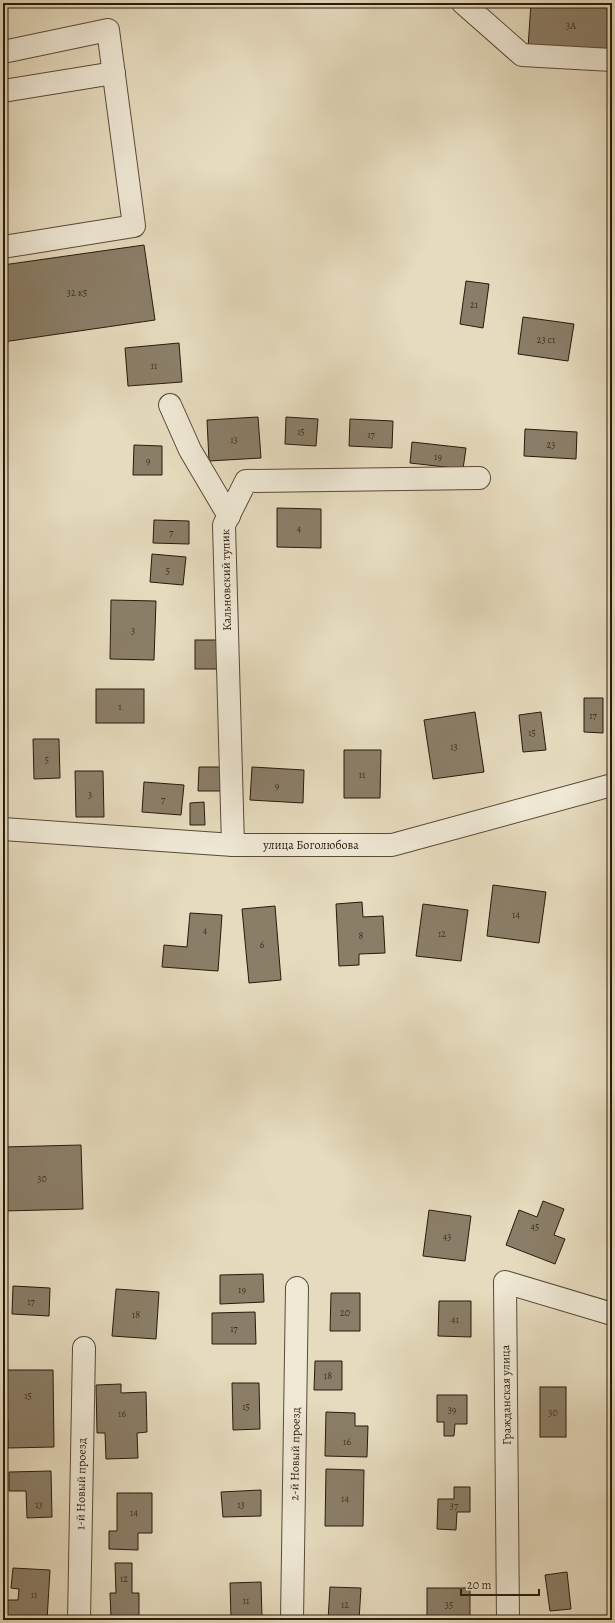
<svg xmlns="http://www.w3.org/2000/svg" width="615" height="1623" font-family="Alegreya,serif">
<rect width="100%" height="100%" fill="#e6dbbe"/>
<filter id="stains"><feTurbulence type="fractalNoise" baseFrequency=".005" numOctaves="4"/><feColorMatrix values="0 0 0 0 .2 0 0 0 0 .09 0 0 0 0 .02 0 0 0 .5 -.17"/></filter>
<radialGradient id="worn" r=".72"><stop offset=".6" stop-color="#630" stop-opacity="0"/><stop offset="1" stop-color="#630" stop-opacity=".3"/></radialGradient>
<!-- building -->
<g fill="#8b7e68" stroke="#291a0b">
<polygon points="531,3 612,3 612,53 528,48"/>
<polygon points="144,245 155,320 3,342 3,265"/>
<polygon points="466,281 489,284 483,328 460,324"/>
<polygon points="523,317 574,324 568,361 518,354"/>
<polygon points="179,343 182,382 128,386 125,348"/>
<polygon points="258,417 261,458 209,461 207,420"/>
<polygon points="286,417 318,419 316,446 285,444"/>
<polygon points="350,419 393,421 392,448 349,446"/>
<polygon points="525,429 577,432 576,459 524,456"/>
<polygon points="412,442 466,448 463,469 410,463"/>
<polygon points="134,445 162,446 162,475 133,475"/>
<polygon points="277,508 321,509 321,548 277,547"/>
<polygon points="154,520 189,521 189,544 153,543"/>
<polygon points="152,554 186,557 183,585 150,582"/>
<polygon points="111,600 156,601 154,660 110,659"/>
<rect x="195" y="640" width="24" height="29"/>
<rect x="96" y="689" width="48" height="34"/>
<polygon points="584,698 603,698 603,733 584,732"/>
<polygon points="475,712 484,772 433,779 424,720"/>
<polygon points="541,712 546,750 523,752 519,715"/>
<polygon points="33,739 59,739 60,778 34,779"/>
<polygon points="344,750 381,750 380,798 344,798"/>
<polygon points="199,767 221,767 221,791 198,791"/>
<polygon points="252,767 304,770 303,803 250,800"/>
<polygon points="75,771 103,771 104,817 76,817"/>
<polygon points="144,782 184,785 181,815 142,812"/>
<polygon points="204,802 205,825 190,825 190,803"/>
<polygon points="493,885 546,892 539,943 487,936"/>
<polygon points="362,902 363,917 383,916 385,953 359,954 359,965 339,966 336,904"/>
<polygon points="423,904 468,910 461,961 416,956"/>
<polygon points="275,906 281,980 249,983 242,909"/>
<polygon points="190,913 222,915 218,971 162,967 164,945 187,947"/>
<polygon points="81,1145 83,1209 3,1211 3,1147"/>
<polygon points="543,1201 564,1209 554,1235 565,1239 555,1264 506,1245 519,1210 537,1217"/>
<polygon points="429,1210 471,1216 465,1261 423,1256"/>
<polygon points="263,1274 264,1302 220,1304 220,1275"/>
<polygon points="13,1286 50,1288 49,1316 12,1314"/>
<polygon points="116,1289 159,1292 156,1339 112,1336"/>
<polygon points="331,1293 360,1293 360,1331 330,1331"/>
<polygon points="439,1301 471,1301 471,1337 438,1336"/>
<polygon points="255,1312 256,1344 212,1344 212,1313"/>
<polygon points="315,1361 342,1361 342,1390 314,1390"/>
<polygon points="3,1370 53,1370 54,1447 8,1448 8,1420 3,1420"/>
<polygon points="232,1383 259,1383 260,1429 233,1430"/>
<polygon points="121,1384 121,1393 146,1392 147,1432 137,1433 138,1458 106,1459 105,1433 97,1433 96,1385"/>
<rect x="540" y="1387" width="26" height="50"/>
<polygon points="437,1395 467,1395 467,1424 455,1424 454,1436 444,1436 444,1422 437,1422"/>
<polygon points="326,1412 355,1413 355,1426 368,1426 367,1457 325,1456"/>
<polygon points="326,1469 364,1470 363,1526 325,1526"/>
<polygon points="51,1471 52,1517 27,1518 26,1491 9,1491 9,1472"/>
<polygon points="454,1487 470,1487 470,1512 457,1512 456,1530 437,1529 438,1499 454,1499"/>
<polygon points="261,1490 261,1516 223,1517 221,1492"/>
<polygon points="117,1493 152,1493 152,1533 138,1533 138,1550 109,1549 109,1531 117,1531"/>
<polygon points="115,1563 132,1563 132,1593 139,1593 139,1616 111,1617 110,1593 116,1593"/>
<polygon points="13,1568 50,1570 47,1620 3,1620 3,1600 18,1600 19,1589 11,1588"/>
<polygon points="567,1572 571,1609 550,1611 545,1575"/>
<polygon points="261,1582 262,1618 231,1618 230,1583"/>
<polygon points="330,1587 361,1588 359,1620 328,1620"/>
<rect x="427" y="1588" width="43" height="32"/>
</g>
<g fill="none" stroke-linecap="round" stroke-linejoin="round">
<defs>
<g id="minor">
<polyline points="463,3 522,55 612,60"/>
<polyline points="3,52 108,30 134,226 3,247"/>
<polyline points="3,91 114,73"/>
<polyline points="170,405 190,450 229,516"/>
<polyline points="3,829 233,845 392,845 612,785"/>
<polyline points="233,845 224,525 246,481 479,478"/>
<polyline points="79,1620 84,1348"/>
<polyline points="292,1620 297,1288"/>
<polyline points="508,1620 505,1282 612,1314"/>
</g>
</defs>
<!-- minor casing -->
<use href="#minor" stroke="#584a38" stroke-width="24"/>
<!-- minor -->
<use href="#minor" stroke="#efe8d5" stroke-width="22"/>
</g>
<g text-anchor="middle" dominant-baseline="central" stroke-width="4" stroke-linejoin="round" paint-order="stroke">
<!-- number labels -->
<g font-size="10" fill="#423322">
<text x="571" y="25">3А</text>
<text x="77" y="292">32 к5</text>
<text x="474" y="304">21</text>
<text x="546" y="339">23 с1</text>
<text x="154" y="365">11</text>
<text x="301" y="431">15</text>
<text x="371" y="434">17</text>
<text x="234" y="439">13</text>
<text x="551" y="444">23</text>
<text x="438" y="456">19</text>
<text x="148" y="460">9</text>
<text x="299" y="528">4</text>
<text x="171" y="532">7</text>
<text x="168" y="570">5</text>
<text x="133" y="630">3</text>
<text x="120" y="706">1</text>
<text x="593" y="715">17</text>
<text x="532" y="732">15</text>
<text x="454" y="746">13</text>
<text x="47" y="759">5</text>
<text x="362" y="774">11</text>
<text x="277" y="785">9</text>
<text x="90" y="794">3</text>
<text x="163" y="799">7</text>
<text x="516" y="914">14</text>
<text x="205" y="930">4</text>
<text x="442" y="933">12</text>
<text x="361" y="935">8</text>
<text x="262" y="944">6</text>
<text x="42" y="1178">30</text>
<text x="535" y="1226">45</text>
<text x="447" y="1236">43</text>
<text x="242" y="1289">19</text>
<text x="31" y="1301">17</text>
<text x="345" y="1312">20</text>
<text x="136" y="1314">18</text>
<text x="455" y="1319">41</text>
<text x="234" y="1328">17</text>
<text x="328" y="1375">18</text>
<text x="28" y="1395">15</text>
<text x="246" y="1406">15</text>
<text x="452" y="1409">39</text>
<text x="553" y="1412">30</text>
<text x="122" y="1413">16</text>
<text x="347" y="1441">16</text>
<text x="345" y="1498">14</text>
<text x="39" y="1504">13</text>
<text x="241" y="1504">13</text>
<text x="454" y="1505">37</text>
<text x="134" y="1512">14</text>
<text x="124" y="1578">12</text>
<text x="34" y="1594">11</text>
<text x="246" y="1600">11</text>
<text x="345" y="1604">12</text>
<text x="449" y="1604">35</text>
</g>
<!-- street labels -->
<g font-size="12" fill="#291a0b" stroke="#efe8d5">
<text transform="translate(226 580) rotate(-91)">Кальновский тупик</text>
<text x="311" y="845">улица Боголюбова</text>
<text transform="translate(506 1395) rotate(-91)">Гражданская улица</text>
<text transform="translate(295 1454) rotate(-89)">2-й Новый проезд</text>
<text transform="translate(81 1484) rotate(-89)">1-й Новый проезд</text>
</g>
</g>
<!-- margin -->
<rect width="615" height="1623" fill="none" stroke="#e6dbbe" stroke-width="16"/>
<rect x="4" y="4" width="607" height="1615" fill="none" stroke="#291a0b" stroke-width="2"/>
<rect x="8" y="8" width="599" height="1607" fill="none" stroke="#291a0b"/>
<!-- scale -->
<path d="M461 1589v6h78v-6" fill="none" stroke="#291a0b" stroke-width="2"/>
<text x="467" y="1589" font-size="12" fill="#291a0b" stroke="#efe8d5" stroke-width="3" paint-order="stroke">20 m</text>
<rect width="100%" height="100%" filter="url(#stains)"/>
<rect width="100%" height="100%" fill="url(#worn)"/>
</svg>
